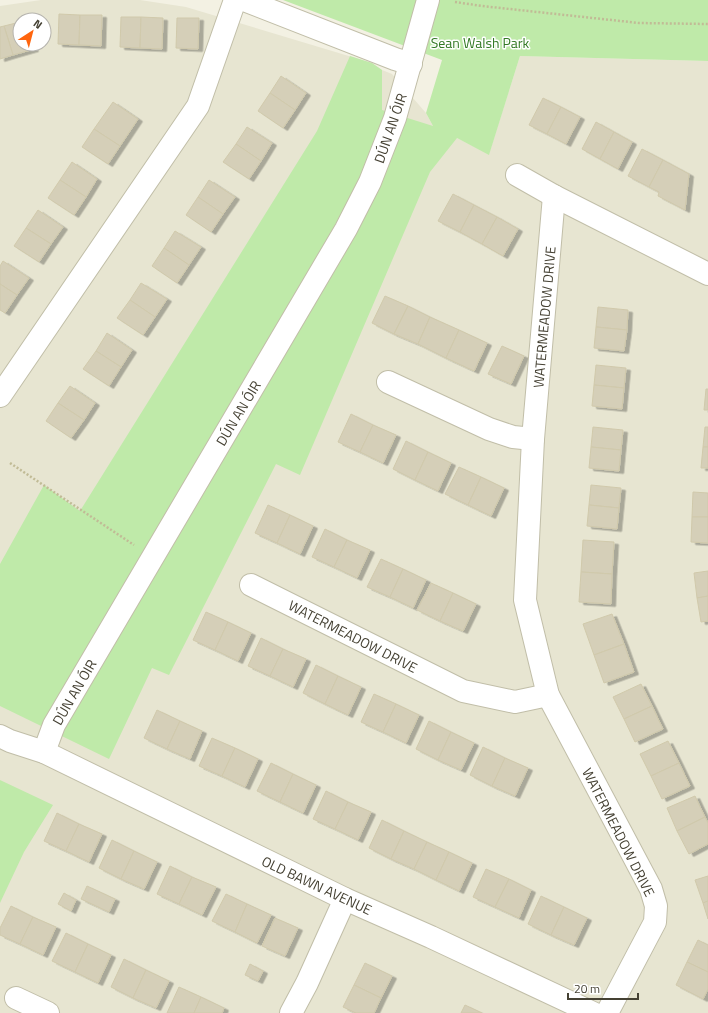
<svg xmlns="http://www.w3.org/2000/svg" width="708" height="1013" font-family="'Titillium Web',sans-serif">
<defs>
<filter id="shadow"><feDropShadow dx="4.5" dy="2.5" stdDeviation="0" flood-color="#0004"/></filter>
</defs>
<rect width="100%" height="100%" fill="#f3f1e3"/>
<!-- residential -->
<path fill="#e7e5d1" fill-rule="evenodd" d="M41,0H140L186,7L372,63L382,70L392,74L426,113L433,126L489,154L520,56L708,61V1013H0V6ZM20,20H44V44H20Z"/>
<!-- green -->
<g fill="#bfeaa9">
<polygon points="283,0 708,0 708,61 520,56 489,155 457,138 430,172 300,475 276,464 169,675 152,668 109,759 0,706 0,564 44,485 80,511 317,131 350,56 372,63 382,70 382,110 433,126 426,113 442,60"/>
<polygon points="0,780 53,805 24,852 0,903"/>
</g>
<!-- building -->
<g fill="#d5cfb8" stroke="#d0c9ab" filter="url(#shadow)">
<polygon points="59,14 80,15 79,45 58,44"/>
<polygon points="80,15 102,15 101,46 79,45"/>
<polygon points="121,17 141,17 140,48 120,47"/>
<polygon points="141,17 163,18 162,49 140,48"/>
<polygon points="177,18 199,18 198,49 176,48"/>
<polygon points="20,22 20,44 32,44 34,49 13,55 4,26"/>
<polygon points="4,26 13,55 0,59 0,27"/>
<polygon points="281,76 306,93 295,110 270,93"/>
<polygon points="270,93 295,110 283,128 258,111"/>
<polygon points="543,98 561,107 547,134 529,125"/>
<polygon points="113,102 138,119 120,146 94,129"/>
<polygon points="561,107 580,117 566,144 547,134"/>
<polygon points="596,122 614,132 600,159 582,149"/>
<polygon points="247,127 272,143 261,161 236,144"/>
<polygon points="94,129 120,146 108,164 82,147"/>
<polygon points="614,132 632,142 618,169 600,159"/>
<polygon points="236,144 261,161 249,179 223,162"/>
<polygon points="642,149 663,160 649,187 628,176"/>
<polygon points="663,160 689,174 685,210 658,196 659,192 649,187"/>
<polygon points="72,162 97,179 86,197 60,180"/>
<polygon points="60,180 86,197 74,215 48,198"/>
<polygon points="209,180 235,197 223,214 198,197"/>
<polygon points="453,194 474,205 460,232 438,221"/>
<polygon points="198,197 223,214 211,232 186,215"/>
<polygon points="474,205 497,217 482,244 460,232"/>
<polygon points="38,210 63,227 51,244 26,228"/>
<polygon points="497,217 518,229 503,256 482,244"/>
<polygon points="26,228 51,244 39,262 14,246"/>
<polygon points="175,231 201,247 189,265 164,248"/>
<polygon points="164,248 189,265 177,283 152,266"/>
<polygon points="3,261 29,278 17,295 0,284 0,266"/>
<polygon points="141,283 167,299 155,317 130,300"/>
<polygon points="0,284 17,295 5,313 0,310"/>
<polygon points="385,296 408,306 394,334 372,323"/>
<polygon points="130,300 155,317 143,335 117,318"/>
<polygon points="408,306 430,317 418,344 394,334"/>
<polygon points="598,307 628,310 627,330 596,327"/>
<polygon points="430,317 459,330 446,358 418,344"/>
<polygon points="596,327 627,330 624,351 594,348"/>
<polygon points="459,330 487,343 474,371 446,358"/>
<polygon points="107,333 132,350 121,367 96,351"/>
<polygon points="502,346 524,356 511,384 488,374"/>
<polygon points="96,351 121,367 109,386 83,369"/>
<polygon points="596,365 626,368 624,388 594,385"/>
<polygon points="594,385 624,388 622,409 592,406"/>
<polygon points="70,386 95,403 84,420 58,403"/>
<polygon points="706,389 708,389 708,410 704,410"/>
<polygon points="58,403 84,420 71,438 46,421"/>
<polygon points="351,414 373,425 360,452 338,442"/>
<polygon points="373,425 396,435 383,463 360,452"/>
<polygon points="593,427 623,430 621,450 591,447"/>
<polygon points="705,427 708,427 708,447 703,447"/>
<polygon points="406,441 428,452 415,480 393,469"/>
<polygon points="591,447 621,450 619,471 589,468"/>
<polygon points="703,447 708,447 708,468 701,468"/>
<polygon points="428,452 451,463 438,491 415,480"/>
<polygon points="459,467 481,477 468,505 445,494"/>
<polygon points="481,477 504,488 491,516 468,505"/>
<polygon points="591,485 621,488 619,508 589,505"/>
<polygon points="693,492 708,493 708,517 692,517"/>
<polygon points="268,505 290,515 277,543 255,533"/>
<polygon points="589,505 619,508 617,529 587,526"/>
<polygon points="290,515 313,526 300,554 277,543"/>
<polygon points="692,517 708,517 708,543 691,542"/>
<polygon points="325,529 347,540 334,567 312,557"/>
<polygon points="347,540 370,550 357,578 334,567"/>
<polygon points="583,540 614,542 612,574 581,572"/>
<polygon points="381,559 403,569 390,597 367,587"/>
<polygon points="403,569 426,580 413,608 390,597"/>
<polygon points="708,571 708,596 697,598 694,573"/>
<polygon points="581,572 612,574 611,604 579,602"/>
<polygon points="431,583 453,593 440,621 417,610"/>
<polygon points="453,593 476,604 463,631 440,621"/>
<polygon points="708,596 708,621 701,622 697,598"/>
<polygon points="206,612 228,622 215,650 193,640"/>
<polygon points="612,614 624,644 594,655 583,624"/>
<polygon points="228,622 251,633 238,661 215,650"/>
<polygon points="261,638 283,649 270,676 248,666"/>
<polygon points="624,644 634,672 604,683 594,655"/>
<polygon points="283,649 306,659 293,687 270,676"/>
<polygon points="316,665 338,676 325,704 303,693"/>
<polygon points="338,676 361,687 348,715 325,704"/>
<polygon points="641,684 652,706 624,719 613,697"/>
<polygon points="374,694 396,704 383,732 361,722"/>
<polygon points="396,704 419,715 406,743 383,732"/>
<polygon points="652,706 663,729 635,742 624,719"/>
<polygon points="157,710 180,721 167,749 144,738"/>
<polygon points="180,721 202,731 190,759 167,749"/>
<polygon points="429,721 451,732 438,760 416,749"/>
<polygon points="451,732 474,743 461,770 438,760"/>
<polygon points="212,738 235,748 222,776 199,766"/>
<polygon points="668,741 679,763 651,776 640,754"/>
<polygon points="483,747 505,758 492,786 470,775"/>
<polygon points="235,748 258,759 245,787 222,776"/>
<polygon points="505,758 528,768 515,796 492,786"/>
<polygon points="271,763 293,774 280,802 257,791"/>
<polygon points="679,763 690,786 662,799 651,776"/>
<polygon points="293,774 316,785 303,813 280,802"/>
<polygon points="326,791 348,802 335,829 313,819"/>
<polygon points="695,796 705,817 677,831 667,808"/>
<polygon points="348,802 371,812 358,840 335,829"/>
<polygon points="57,813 79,824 66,851 44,841"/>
<polygon points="705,817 708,823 708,844 689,854 677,831"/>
<polygon points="382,820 404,831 391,859 369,848"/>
<polygon points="79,824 102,834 89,862 66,851"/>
<polygon points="404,831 427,842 414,869 391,859"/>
<polygon points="112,840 134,851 121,879 99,868"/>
<polygon points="427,842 449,852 436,880 414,869"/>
<polygon points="134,851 157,862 144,889 121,879"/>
<polygon points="449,852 472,863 459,891 436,880"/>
<polygon points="170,866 192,877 179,904 157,894"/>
<polygon points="486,869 509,879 495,907 473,897"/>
<polygon points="708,876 708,901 703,903 695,880"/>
<polygon points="192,877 216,887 202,915 179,904"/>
<polygon points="509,879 531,890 519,918 495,907"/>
<polygon points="87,886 115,899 109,912 81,899"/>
<polygon points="64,893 76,900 71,911 58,904"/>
<polygon points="226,894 247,904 235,932 212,921"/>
<polygon points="541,896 564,907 551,935 528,924"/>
<polygon points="708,901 708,919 703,903"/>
<polygon points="247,904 271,915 257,943 235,932"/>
<polygon points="11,906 33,917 20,944 0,935 0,928"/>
<polygon points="564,907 587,918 574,945 551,935"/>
<polygon points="33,917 56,927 43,955 20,944"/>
<polygon points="275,918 298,928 285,956 262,946"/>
<polygon points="66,933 88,944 75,972 52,961"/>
<polygon points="698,940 708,945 708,972 687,962"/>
<polygon points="88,944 111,955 98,983 75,972"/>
<polygon points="124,959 146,970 133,998 111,987"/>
<polygon points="687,962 708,972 708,989 703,999 676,985"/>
<polygon points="365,963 392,976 381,998 354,985"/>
<polygon points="250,964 263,971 258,981 245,975"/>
<polygon points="146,970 169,981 156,1008 133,998"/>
<polygon points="354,985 381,998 374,1013 356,1013 343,1007"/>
<polygon points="179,987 201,997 194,1013 167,1013"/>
<polygon points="201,997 224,1008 222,1013 194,1013"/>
<polygon points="465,1005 482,1013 461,1013"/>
</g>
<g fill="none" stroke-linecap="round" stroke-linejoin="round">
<defs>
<g id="street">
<polyline points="244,0 395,59 411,64"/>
<polyline points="517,175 554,196 708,274"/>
<polyline points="554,196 533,439 525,600 548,695 651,889 656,906 655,922 607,1013"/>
<polyline points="388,382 489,429 513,437 533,439"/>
<polyline points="0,396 198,106 235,0"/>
<polyline points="251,585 463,691 515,702 548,695"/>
<polyline points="0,736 10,741 44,752 345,899 431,937 593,1013"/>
<polyline points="44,752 54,725 346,229 370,182 395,118 428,0"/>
<polyline points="16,998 48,1013"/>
<polyline points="291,1013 307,983 345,899"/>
</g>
</defs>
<!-- street casing -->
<use href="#street" stroke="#c1bea8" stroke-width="24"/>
<!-- path -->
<g stroke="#c1bb96" stroke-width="2.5" stroke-dasharray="2 2" stroke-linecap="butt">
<polyline points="455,2 482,6 639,23 708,24"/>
<polyline points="10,463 134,545"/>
</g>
<!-- street -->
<use href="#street" stroke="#fff" stroke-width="22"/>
</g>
<g text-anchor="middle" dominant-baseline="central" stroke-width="3" stroke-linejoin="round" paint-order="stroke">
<!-- park labels -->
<g font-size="14" fill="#327924" stroke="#fff">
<text x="480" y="42">Sean Walsh Park</text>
</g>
<!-- street labels -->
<g font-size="14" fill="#454133" stroke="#fff">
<text transform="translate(390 128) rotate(-71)">DÚN AN ÓIR</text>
<text transform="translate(544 317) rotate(-85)">WATERMEADOW DRIVE</text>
<text transform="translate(238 413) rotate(-59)">DÚN AN ÓIR</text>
<text transform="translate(353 636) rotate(27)">WATERMEADOW DRIVE</text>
<text transform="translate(74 692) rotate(-60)">DÚN AN ÓIR</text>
<text transform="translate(619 832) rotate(63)">WATERMEADOW DRIVE</text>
<text transform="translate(317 885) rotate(25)">OLD BAWN AVENUE</text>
</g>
</g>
<!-- north arrow -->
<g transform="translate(32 32) rotate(36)"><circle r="19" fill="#ffffff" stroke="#b5b3ad"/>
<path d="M0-3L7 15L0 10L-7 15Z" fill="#ff650e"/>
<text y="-6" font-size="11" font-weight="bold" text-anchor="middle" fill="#454133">N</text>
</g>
<!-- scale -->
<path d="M568 993v6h70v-6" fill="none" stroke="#454133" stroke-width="2"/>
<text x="574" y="993" font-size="12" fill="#454133" stroke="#ffffff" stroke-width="3" paint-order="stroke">20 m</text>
</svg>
